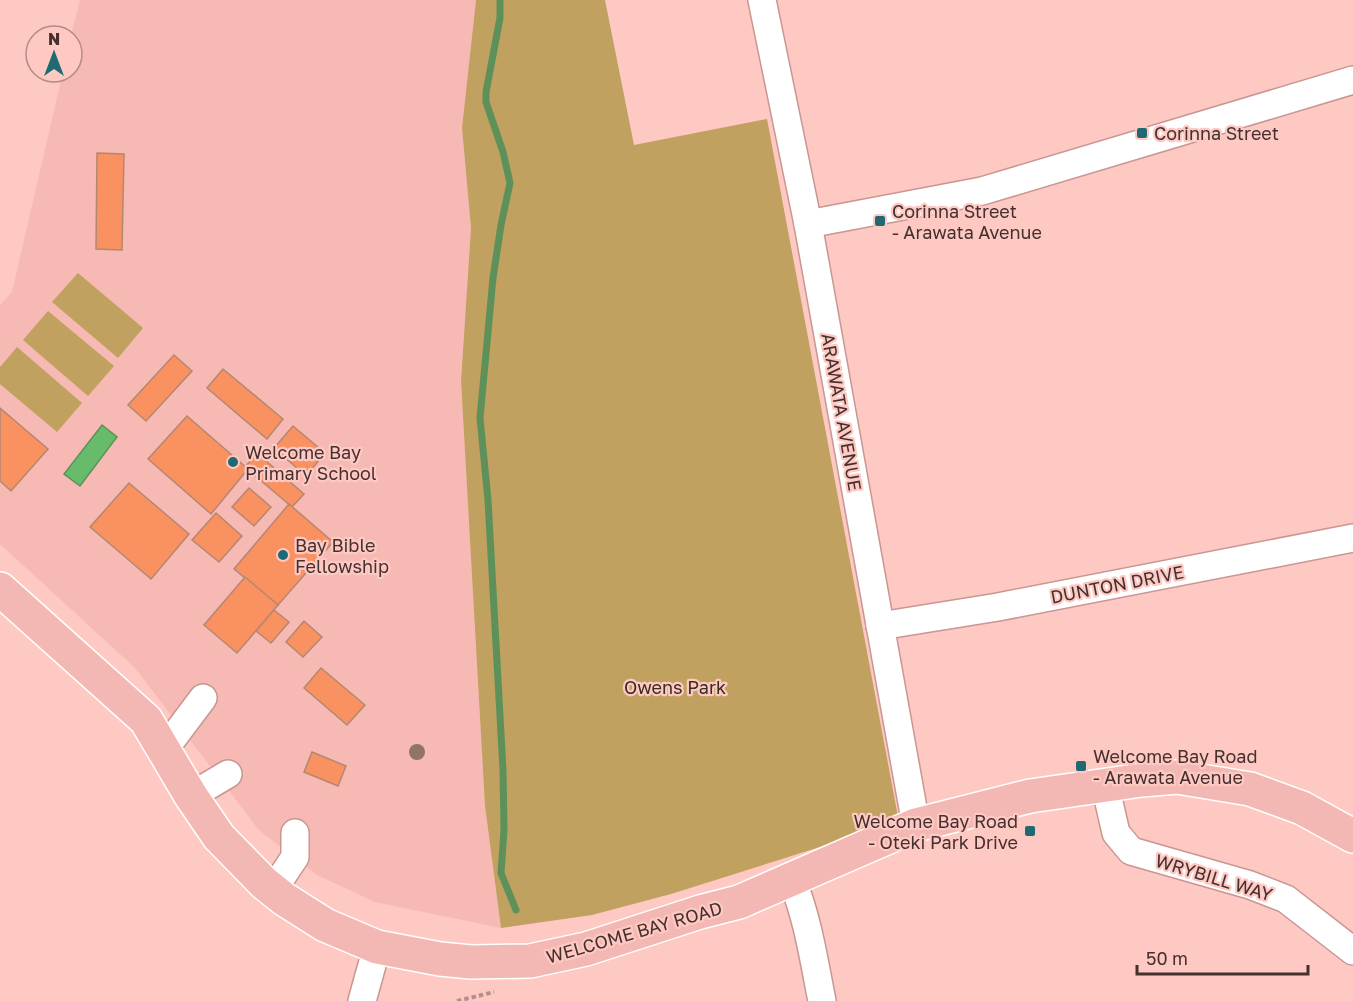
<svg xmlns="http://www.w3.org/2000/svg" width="1353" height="1001" font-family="'Golos Text',sans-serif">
<rect width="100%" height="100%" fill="#fec8c3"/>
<!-- built -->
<polygon fill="#f6b9b3" points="80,0 476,0 462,128 471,228 461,381 485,806 501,928 375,902 317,875 259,830 135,668 0,544 0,305 12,292 63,72 72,72 71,36"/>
<!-- green -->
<g fill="#c0a160">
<polygon points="476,0 605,0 634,145 767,119 899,822 671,894 592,915 501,928 485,806 461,381 471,228 462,128"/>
<polygon points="78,273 143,328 118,358 52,302"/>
<polygon points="48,311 114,366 88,396 23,340"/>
<polygon points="17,347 82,403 57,432 0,384 0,367"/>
</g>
<!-- water -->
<polygon fill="#67bb6b" stroke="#5d9159" stroke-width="1.5" points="102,425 117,437 80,486 64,474"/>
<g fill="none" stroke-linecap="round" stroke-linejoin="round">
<!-- stream -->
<polyline stroke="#5d9159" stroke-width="7" points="500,0 500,18 486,92 486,102 503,152 510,183 501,225 493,278 480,418 488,500 503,770 504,830 501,873 516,910"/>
</g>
<!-- building -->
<g fill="#f99161" stroke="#b48773" stroke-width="1.5">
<polygon points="97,153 124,154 122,250 96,249"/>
<polygon points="174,355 192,371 146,421 128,405"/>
<polygon points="223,369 283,419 267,439 207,388"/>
<polygon points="0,408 48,449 11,491 0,481"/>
<polygon points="187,416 248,469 211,514 148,459"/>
<polygon points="293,426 325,453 306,476 274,448"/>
<polygon points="257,453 304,494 292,507 245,467"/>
<polygon points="129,483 189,534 151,579 90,527"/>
<polygon points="249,488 271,507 254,526 232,507"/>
<polygon points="289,504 333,542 278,605 234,569"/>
<polygon points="216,513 242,536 219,562 192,540"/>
<polygon points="245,577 278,605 237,653 204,625"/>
<polygon points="274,610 289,622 271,643 256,631"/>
<polygon points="304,621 322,637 303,657 286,642"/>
<polygon points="321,668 365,705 347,725 304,688"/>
<polygon points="312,752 346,766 338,786 304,772"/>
</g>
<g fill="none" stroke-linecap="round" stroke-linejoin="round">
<defs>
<g id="minor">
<polyline points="762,0 808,224 916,825"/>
<polyline points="808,224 982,191 1353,80"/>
<polyline points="880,626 998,607 1353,538"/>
<polyline points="162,747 173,738 203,698"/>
<polyline points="1105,785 1116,833 1131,851 1250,885 1286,899 1353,951"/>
<polyline points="191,796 228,774"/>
<path d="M792,880C808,919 814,961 822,1001"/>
<polyline points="273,890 295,857 295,833"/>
<polyline points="362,1001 377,947"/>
</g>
<polyline id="major" points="0,589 146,720 191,796 219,837 264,883 284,899 325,925 377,947 440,959 471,962 530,961 586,949 700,912 739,902 916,825 1030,796 1142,780 1177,777 1250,789 1302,808 1353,836"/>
</defs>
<!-- minor casing -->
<use href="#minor" stroke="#c99691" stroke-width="30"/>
<!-- major casing -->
<use href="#major" stroke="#fff" stroke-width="36"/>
<!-- path -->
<polyline stroke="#b68d89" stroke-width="4" stroke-dasharray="4.5 3" stroke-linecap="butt" points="457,1001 494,992"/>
<!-- minor -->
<use href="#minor" stroke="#fff" stroke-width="27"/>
<!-- major -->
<use href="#major" stroke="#f4b8b4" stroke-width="33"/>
</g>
<!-- trees -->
<circle fill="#917367" cx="417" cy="752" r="8"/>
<!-- markers -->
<g fill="#1f6a72" stroke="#fec8c3" stroke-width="2">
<rect x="1136" y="127" width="12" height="12" rx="3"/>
<rect x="874" y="215" width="12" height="12" rx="3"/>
<circle cx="233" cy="462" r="6"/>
<circle cx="283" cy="555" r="6"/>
<rect x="1075" y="760" width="12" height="12" rx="3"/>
<rect x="1024" y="825" width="12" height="12" rx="3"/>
</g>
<g text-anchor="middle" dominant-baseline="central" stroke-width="4.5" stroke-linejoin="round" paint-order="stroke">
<!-- poi labels -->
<g font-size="18" fill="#45302e" stroke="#fec8c3" text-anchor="start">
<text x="1154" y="133">Corinna Street</text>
<text x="892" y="211">Corinna Street<tspan x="892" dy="21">- Arawata Avenue</tspan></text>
<text x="245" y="452">Welcome Bay<tspan x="245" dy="21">Primary School</tspan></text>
<text x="295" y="545">Bay Bible<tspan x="295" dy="21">Fellowship</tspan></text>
<text x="1093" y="756">Welcome Bay Road<tspan x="1093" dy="21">- Arawata Avenue</tspan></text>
<text x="1018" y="821" text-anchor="end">Welcome Bay Road<tspan x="1018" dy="21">- Oteki Park Drive</tspan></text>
</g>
<!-- street labels -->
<g font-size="18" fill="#45302e" stroke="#fec8c3">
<text transform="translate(842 412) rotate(80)">ARAWATA AVENUE</text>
<text transform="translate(1117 584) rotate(-11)">DUNTON DRIVE</text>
<text transform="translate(1214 877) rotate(17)">WRYBILL WAY</text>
<text transform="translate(634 932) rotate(-16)">WELCOME BAY ROAD</text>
</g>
<!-- park labels -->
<g font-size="18" fill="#372e1b" stroke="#fec8c3">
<text x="675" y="687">Owens Park</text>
</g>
</g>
<!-- north arrow -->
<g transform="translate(54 54)"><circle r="28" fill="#fec8c3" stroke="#b48b87" stroke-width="1.5"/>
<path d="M0-4.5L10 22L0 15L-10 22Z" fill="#1f6a72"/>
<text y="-9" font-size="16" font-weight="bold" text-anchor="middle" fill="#45302e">N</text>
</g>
<!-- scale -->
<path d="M1137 965v9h171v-9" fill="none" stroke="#45302e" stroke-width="3"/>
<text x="1146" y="965" font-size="18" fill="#45302e" stroke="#fec8c3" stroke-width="4.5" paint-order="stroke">50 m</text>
</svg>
